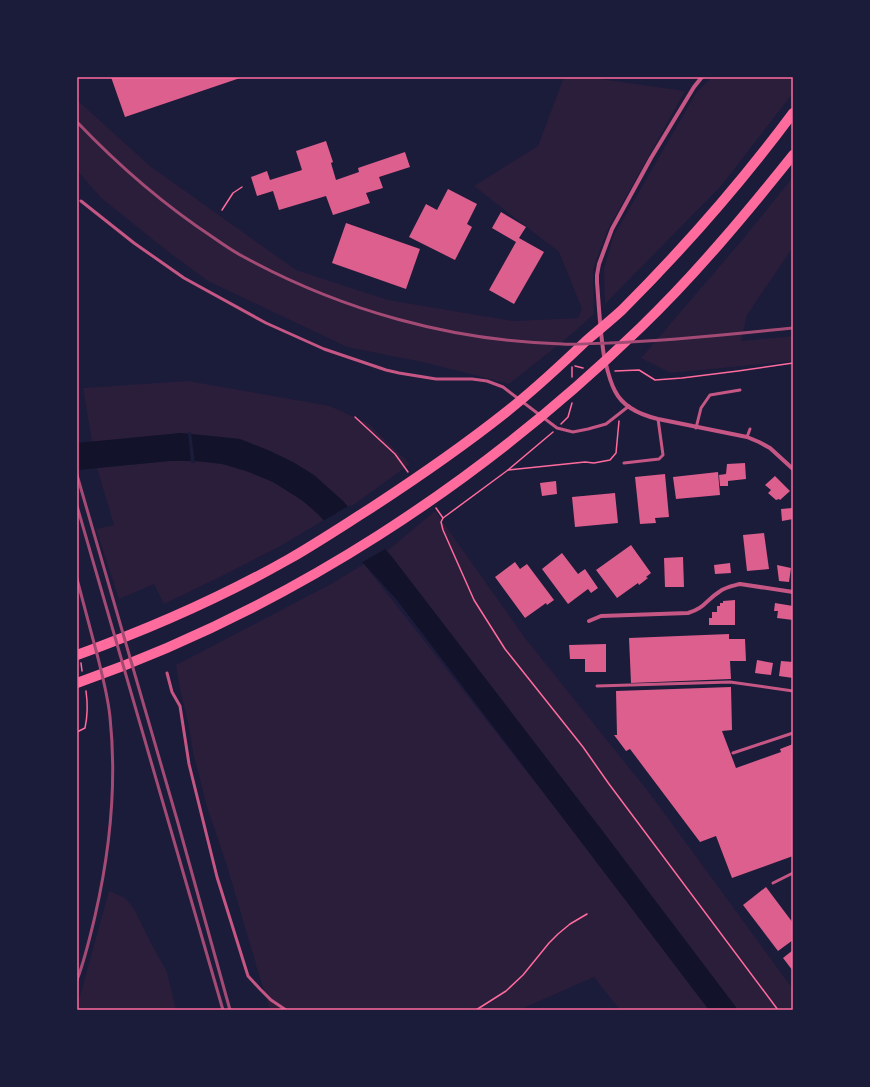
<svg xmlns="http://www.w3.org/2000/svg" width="870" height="1087" font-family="Inter,sans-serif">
<rect width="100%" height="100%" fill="#1b1b3a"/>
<!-- green -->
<g fill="#2a1e3b">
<polygon points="564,77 586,77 685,91 608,229 593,269 594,314 567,338 509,384 427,363 347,347 208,281 171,254 100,197 77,170 77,100 150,166 296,270 388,300 513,321 578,318 582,309 559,252 474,186 538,146"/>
<polygon points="712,77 793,77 793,93 721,186 605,304 604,269 613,237 696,93"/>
<polygon points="793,177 793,247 747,315 741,341 793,336 793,361 671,373 641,358 743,239"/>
<polygon points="188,381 330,406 369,424 410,464 349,508 181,433 92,442 83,388"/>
<path d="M169,461C186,461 203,461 221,463C256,469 300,494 324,520L284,544L222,576L164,604L154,584L119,599L96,529L114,525L97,468Z"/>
<polygon points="435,511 525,638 651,795 793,989 793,1010 738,1010 604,833 387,551"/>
<polygon points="364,564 586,847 709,1010 620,1010 594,977 519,1010 270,1010 260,978 227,866 207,807 193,752 188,721 181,694 176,665 331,584"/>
<polygon points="109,891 125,898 134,909 152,945 167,972 176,1010 77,1010 77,1005 80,996"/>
</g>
<!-- water -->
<polygon fill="#12122b" points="181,433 212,436 240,439 268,450 293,462 314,475 343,501 392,557 604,833 738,1010 709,1010 397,600 318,514 303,501 273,482 246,471 222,464 196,461 169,461 77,470 77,443"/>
<!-- pier -->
<g fill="#1b1b3a">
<polygon points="188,432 191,432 195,463 191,463"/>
<polygon points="350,505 387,548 361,563 323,521"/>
</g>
<!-- building -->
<g fill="#dd5f8e">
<polygon points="111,77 243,77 125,117"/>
<polygon points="326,141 333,162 331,163 336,180 359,172 358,168 405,152 410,167 379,177 383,188 366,193 370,203 333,215 326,196 279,210 273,191 257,196 251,177 267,171 270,180 302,170 296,151"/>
<polygon points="448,189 477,204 467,224 472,227 455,260 409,237 426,204 437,210"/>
<polygon points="501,212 526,227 519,238 544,252 514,304 489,290 516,242 492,228"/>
<polygon points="346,223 420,249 406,289 332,263"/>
<polygon points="745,463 746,479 728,481 728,486 720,486 719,475 726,474 727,464"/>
<polygon points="718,472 720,495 676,499 673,477"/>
<polygon points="665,474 669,517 655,518 656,523 640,524 635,477"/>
<polygon points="775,476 790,491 780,500 779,499 776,500 768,493 771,490 765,485"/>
<polygon points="556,481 557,494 542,496 540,483"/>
<polygon points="615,493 618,523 575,527 572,497"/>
<polygon points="792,508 793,519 782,521 781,509"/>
<polygon points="764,533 769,569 747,571 743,535"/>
<polygon points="631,545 651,573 646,577 648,578 639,585 638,583 617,598 596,570"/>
<polygon points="562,553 578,574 585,569 598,588 591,593 588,589 568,604 542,569"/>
<polygon points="683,557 684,587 665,587 664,558"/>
<polygon points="515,562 520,569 527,564 554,600 547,605 546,603 525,618 495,577"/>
<polygon points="730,563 731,573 715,574 714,565"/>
<polygon points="777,565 791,568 789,582 779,581"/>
<polygon points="735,600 735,625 709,625 709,618 712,618 712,612 717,612 717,606 720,606 720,603 723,603 723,601"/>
<polygon points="775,603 793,606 793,620 777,618 778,611 774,611"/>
<polygon points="729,634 729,639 745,639 746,661 730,661 731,679 631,683 629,638"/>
<polygon points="606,644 606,672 585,672 585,659 570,659 569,645"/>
<polygon points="757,660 773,663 771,675 755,673"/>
<polygon points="781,661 793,662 793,678 779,676"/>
<polygon points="731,687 732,730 722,731 736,768 781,752 780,749 793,744 793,856 732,878 716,836 700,842 630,749 626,751 614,735 617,735 616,691"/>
<polygon points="766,887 793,923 793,940 778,951 743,905"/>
<polygon points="793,950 793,971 783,958"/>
</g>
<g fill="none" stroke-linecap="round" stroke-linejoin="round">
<!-- path -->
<g stroke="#ff6b9d" stroke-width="1.5">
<polyline points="222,210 233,193 242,187"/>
<polyline points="575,366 583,368"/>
<polyline points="572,367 572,377"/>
<polyline points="615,371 639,370 655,380 682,378 738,371 793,363"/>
<polyline points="355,417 395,454 408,472"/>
<polyline points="561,424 568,417 572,403"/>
<polyline points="553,432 508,470 443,518 441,522 443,530 474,600 505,649 583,747 609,784 778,1010"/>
<polyline points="508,470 585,462 594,463 610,460 616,453 619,421"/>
<polyline points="436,508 443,518"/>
<polyline points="81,663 82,671"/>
<path d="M77,732L85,728C88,714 88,705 86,691"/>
<polyline points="476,1010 506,991 523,975 549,943 558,934 570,924 587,914"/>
</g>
<!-- service -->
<g stroke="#c65784" stroke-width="3">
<polyline points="81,201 134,243 184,278 266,323 324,349 386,370 399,373 436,379 472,379 487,381 503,387 557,428 573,432 588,429 606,424 629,406"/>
<polyline points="696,428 701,408 710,395 740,390"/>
<polyline points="747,437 750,429"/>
<polyline points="624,463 659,459 663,455 658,419"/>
<polyline points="167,673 172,692 180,706 189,764 217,877 248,976 260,989 271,1000 286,1010"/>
<polyline points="597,686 730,682 793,691"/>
<polyline points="733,753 793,733"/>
<polyline points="773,883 793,873"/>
</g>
<!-- minor -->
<g stroke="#c65784" stroke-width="4">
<path d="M702,77L694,87L651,158L612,229L599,264L597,275V282C599,307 600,331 604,356C607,368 609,380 615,391C623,407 641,415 658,419L747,437L759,442L770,448L793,469"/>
<path d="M589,621L601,616L688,613C705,608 706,600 719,592C725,587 732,586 740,584L793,592"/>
</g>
<!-- motorway -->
<g stroke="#ff6b9d" stroke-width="10">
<path d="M77,655C149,629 222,597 289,559C317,543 344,525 371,508C417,478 462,447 505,413C534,390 561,365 587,340C599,330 611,320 622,310C683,249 741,183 793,113"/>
<path d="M77,683C288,609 480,483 640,328C695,275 745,215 793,155"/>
</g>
<!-- rail -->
<g stroke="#a44b75" stroke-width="3">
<path d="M77,122C118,165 164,205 214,238C224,245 234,252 244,257C341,310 451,341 562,344C578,345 594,343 609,343C671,341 732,334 793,328"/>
<polyline points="77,475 178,823 230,1010"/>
<polyline points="77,506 223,1010"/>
<path d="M77,579C84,605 91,632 98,658C103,678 108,697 110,717C117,784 110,851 95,916C90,937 85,959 77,980"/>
</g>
</g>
<!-- border -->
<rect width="870" height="1087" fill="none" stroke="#1b1b3a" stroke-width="156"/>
<rect x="78" y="78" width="714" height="931" fill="none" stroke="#ff6b9d" stroke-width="1.5"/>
</svg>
